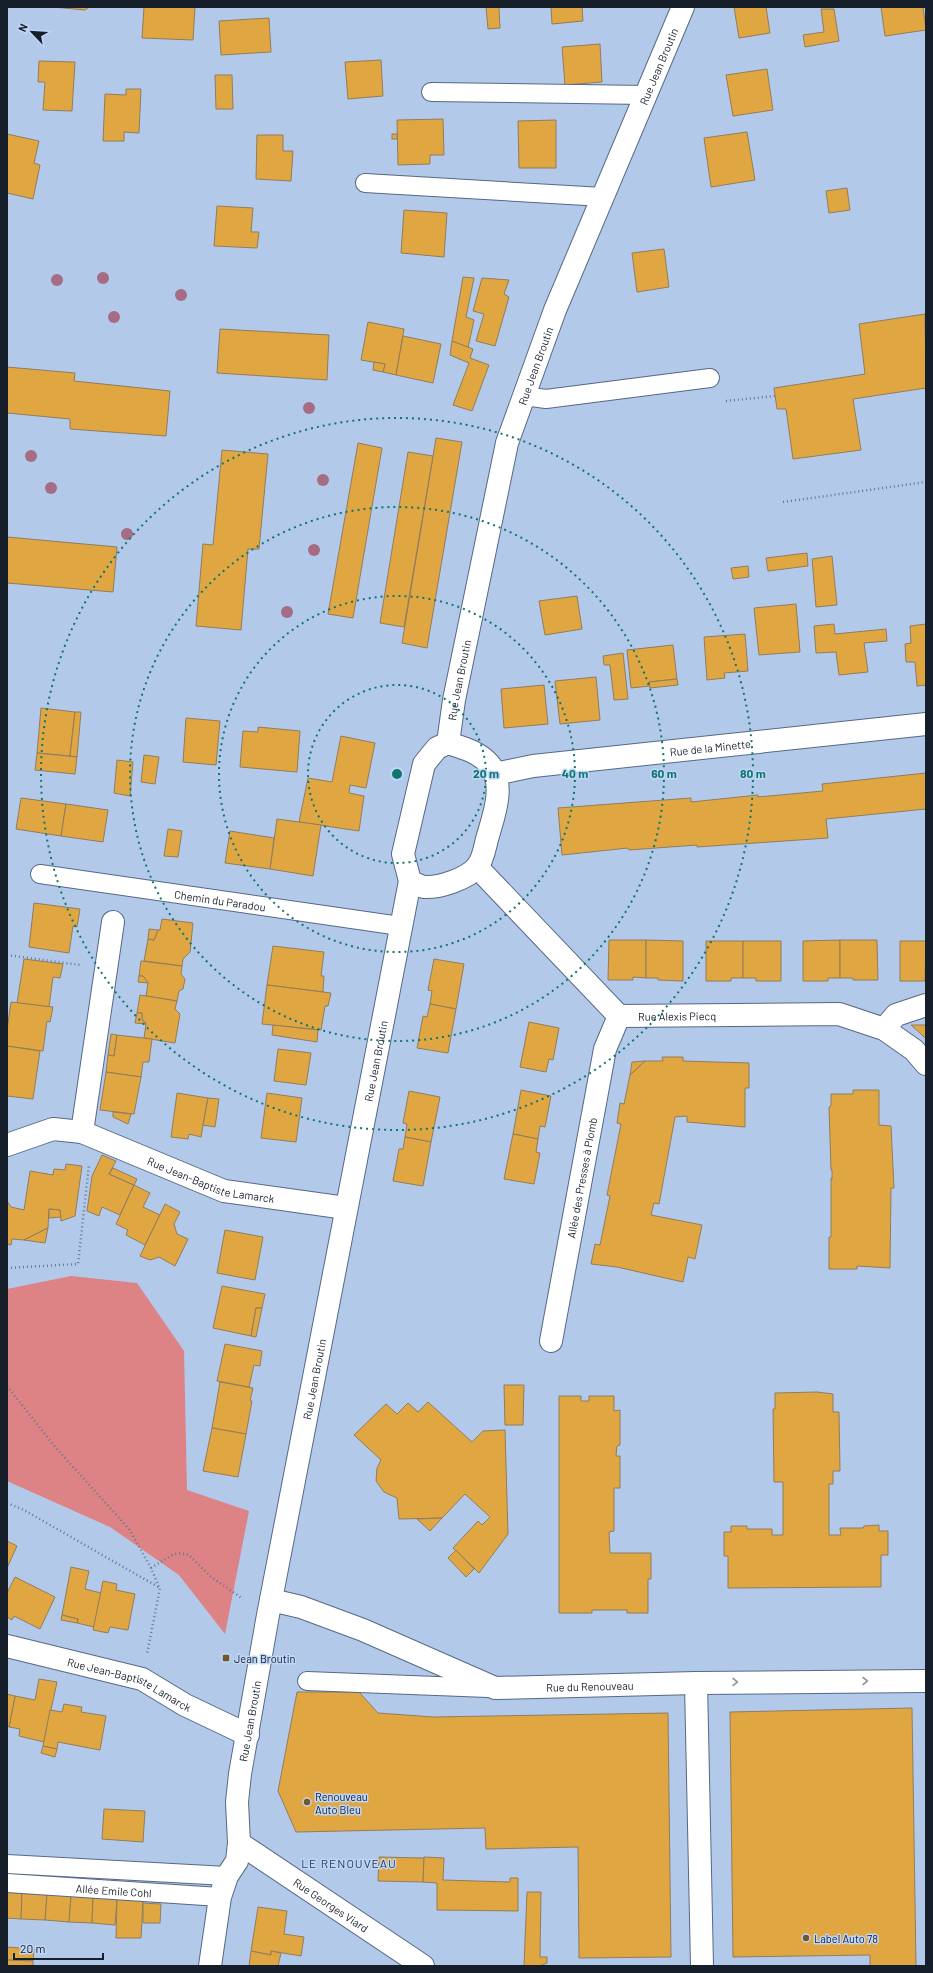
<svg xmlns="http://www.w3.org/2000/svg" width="933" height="1973" font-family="Barlow,sans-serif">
<rect width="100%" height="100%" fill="#b3c9e9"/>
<!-- green -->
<polygon fill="#dd8285" points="71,1276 137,1283 184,1351 187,1490 249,1511 225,1634 179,1575 110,1527 7,1481 7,1289"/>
<!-- building -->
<g fill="#dfa642" stroke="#917d5d">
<polygon points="53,7 89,7 85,10"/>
<polygon points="144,7 195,7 193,40 142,38"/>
<polygon points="486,7 499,7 500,28 488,29"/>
<polygon points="551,7 582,7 583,21 552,24"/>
<polygon points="734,7 766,7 770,33 739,38"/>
<polygon points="881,7 923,7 926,30 885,36"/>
<polygon points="821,9 834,9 839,41 805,47 803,35 824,32"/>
<polygon points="269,18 271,52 221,55 219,21"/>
<polygon points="600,44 602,82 565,85 562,47"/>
<polygon points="381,60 383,96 348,99 345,62"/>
<polygon points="39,61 75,62 72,111 43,110 45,82 38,82"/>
<polygon points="767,69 773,110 733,116 726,75"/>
<polygon points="215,75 232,75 233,109 216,109"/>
<polygon points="126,89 141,89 139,133 124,132 124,141 103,141 105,94 126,95"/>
<polygon points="443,119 444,155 430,155 430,164 398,165 397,120"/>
<polygon points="556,120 556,168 519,168 518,121"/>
<polygon points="747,132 755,180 711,187 704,138"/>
<polygon points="7,134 39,141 34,163 40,165 33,199 7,193"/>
<rect x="392" y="134" width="5" height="5"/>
<polygon points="257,135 283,135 283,151 293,151 291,181 256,179"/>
<polygon points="847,188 850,210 829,213 826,191"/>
<polygon points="217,206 253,208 251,232 259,232 257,248 214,246"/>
<polygon points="404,210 447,213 444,257 401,253"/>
<polygon points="664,249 669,287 637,292 632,253"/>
<polygon points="463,277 474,278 466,317 474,320 468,348 452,341"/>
<polygon points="482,278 509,280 504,294 509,297 495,346 476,341 484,314 473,311"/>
<polygon points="925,314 926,388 853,399 861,450 793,459 786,409 777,409 774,388 865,374 859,324"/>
<polygon points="368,322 404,329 396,375 383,372 385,364 361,360"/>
<polygon points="220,329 329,335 327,380 217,373"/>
<polygon points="403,336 441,344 433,383 396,375"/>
<polygon points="452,341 473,349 470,358 489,365 472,411 453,405 469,363 450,355"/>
<polygon points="374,362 385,364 383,372 373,370"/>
<polygon points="7,367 75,373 74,381 170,391 166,436 70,429 70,419 7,413"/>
<polygon points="436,438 462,442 427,648 402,643"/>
<polygon points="358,443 382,448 353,618 328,614"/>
<polygon points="222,450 268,454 259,549 248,549 241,630 196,626 203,544 213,545"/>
<polygon points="408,452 433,456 404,627 380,623"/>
<polygon points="7,537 117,547 113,592 7,583"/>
<polygon points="807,553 808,566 768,571 766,558"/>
<polygon points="832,556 837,605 816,607 812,559"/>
<polygon points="748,566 749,577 733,579 731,568"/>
<polygon points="577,596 582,629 545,635 539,601"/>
<polygon points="796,604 800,652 759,655 754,608"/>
<polygon points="834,624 835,634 886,629 887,641 864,643 868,672 839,675 836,652 816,653 814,626"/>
<polygon points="926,624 926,685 917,686 915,662 906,662 905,644 911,643 910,626"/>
<polygon points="745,634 748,671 724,673 725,678 707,680 704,637"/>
<polygon points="673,645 677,679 649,682 650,686 631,688 627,650"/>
<polygon points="623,653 628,699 614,700 610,665 604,665 603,656"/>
<polygon points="596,677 600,720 560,724 555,681"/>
<polygon points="677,679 678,685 650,688 649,682"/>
<polygon points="544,685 548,724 504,728 501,689"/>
<polygon points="41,708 75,712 70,756 37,753"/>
<polygon points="75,712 81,712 77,757 70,756"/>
<polygon points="186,718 220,721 216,765 183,762"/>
<polygon points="258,727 300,731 297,772 240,767 243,731 258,732"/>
<polygon points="341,736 375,743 366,788 350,785 349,793 364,796 359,831 299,822 308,778 332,782"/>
<polygon points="37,753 77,757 75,774 35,770"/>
<polygon points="144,755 159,757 155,784 141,782"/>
<polygon points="117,760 133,762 130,796 114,793"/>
<polygon points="926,773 926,809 826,819 828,838 697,847 697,845 629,850 628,848 562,855 558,808 691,798 691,802 758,795 758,797 823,791 822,784"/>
<polygon points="21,798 66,804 61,836 16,829"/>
<polygon points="66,804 108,810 103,842 61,836"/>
<polygon points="277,819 321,825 313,876 270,869"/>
<polygon points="168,829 182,831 178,857 164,856"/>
<polygon points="230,831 274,838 270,869 225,863"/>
<polygon points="34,903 80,909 77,927 73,926 69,953 29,947"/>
<polygon points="162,919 193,923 190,952 183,959 182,966 144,961 148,939 154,940 158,930 160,930"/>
<polygon points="149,929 158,930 154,940 148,939"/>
<polygon points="609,940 646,940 646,978 633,977 633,980 608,980"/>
<polygon points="646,940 683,941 683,981 658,980 658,978 646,978"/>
<polygon points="840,940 840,978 828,978 828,981 803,981 803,941"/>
<polygon points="840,940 877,940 878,980 853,980 853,978 840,978"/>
<polygon points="706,941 743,941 743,978 731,978 731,981 706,981"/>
<polygon points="743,941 781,941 781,981 756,981 756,978 743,978"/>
<polygon points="900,941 926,941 925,981 900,981"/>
<polygon points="273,946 324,952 321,976 324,976 323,992 267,985"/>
<polygon points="24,959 63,964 60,978 53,977 49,1007 17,1003"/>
<polygon points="434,959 464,964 456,1009 430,1004 432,991 428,990"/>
<polygon points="141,961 182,966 181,974 185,979 183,989 179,991 177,1001 146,996 148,983 143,976 139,976"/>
<polygon points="139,976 143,976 148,983 138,982"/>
<polygon points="267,985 331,993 328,1006 325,1006 321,1030 262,1024"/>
<polygon points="140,995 177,1001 175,1009 180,1014 175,1043 144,1038 146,1024 142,1019 142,1013 137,1013"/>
<polygon points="11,1002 53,1007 50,1022 47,1021 43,1051 7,1046 7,1030"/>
<polygon points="430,1004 456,1009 448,1053 417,1048 423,1016 427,1017"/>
<polygon points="137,1013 142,1013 142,1019 146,1024 135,1023"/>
<polygon points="529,1022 559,1028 553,1060 549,1059 546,1072 520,1067"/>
<polygon points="273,1025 318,1030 317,1042 272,1035"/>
<polygon points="911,1025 926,1025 926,1039 920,1033"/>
<polygon points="111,1034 117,1035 114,1056 108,1055"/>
<polygon points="117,1035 152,1039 149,1062 143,1062 141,1077 106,1072 108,1055 114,1056"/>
<polygon points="7,1046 40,1051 33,1099 7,1096"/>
<polygon points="278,1049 311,1053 306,1085 274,1081"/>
<polygon points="662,1057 683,1057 683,1061 749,1063 749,1088 745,1088 745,1127 687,1122 687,1116 675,1117 659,1204 654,1203 651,1215 702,1225 695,1259 688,1257 683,1282 617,1267 591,1264 595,1244 600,1245 610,1196 607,1195 621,1124 617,1123 620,1103 624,1104 630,1075 645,1061 663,1061"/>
<polygon points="645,1061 630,1075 632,1062"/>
<polygon points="106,1072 141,1077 134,1114 100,1110"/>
<polygon points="521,1090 551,1096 545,1127 540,1126 538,1139 513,1134"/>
<polygon points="853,1090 879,1090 879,1125 891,1126 894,1188 891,1188 890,1268 857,1266 857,1269 829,1269 829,1237 831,1237 831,1178 832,1179 832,1170 831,1170 829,1107 831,1106 831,1094 853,1094"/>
<polygon points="409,1091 440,1097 431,1142 405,1137 407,1124 403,1123"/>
<polygon points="177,1093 208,1098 201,1137 189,1134 188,1139 171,1137"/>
<polygon points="267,1093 302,1098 296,1142 261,1138"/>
<polygon points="208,1098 219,1099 215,1127 203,1125"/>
<polygon points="113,1112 131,1114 128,1124 113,1117"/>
<polygon points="513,1134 538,1139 536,1152 540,1153 534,1184 504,1179"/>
<polygon points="405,1137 431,1142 423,1186 393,1181 399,1149 403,1149"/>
<polygon points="102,1155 116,1161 109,1174 134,1185 120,1215 102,1207 99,1216 87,1211 92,1176"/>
<polygon points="66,1164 82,1166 75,1216 61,1221 60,1210 49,1209 48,1228 24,1240 12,1239 11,1245 7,1244 7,1201 11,1207 24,1210 30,1171 53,1175 54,1169 65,1170"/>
<polygon points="113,1168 137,1179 134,1185 109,1174"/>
<polygon points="134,1185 150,1193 143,1207 160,1215 145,1245 126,1235 128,1230 116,1224"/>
<polygon points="165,1204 180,1212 174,1224 177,1234 188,1239 175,1266 159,1257 150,1260 140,1256"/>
<polygon points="49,1209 60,1210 61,1217 49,1218"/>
<polygon points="48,1228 45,1243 24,1240"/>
<polygon points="225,1230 263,1237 255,1280 217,1273"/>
<polygon points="222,1286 265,1294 262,1308 256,1308 251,1336 213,1328"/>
<polygon points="256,1308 262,1308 256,1337 251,1336"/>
<polygon points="225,1344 262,1351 260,1366 254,1365 249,1387 217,1381"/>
<polygon points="220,1382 253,1388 250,1401 252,1401 246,1434 212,1428"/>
<polygon points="504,1385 524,1385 523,1425 505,1425"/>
<polygon points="817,1392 833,1394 833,1412 839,1412 840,1471 833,1471 833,1484 829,1484 829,1535 841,1535 840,1528 863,1528 864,1526 879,1525 879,1531 888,1531 888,1555 881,1555 881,1587 728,1588 728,1556 724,1556 724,1532 731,1532 731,1526 747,1526 747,1529 772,1529 772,1535 783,1535 783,1482 774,1482 773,1409 775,1409 775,1393"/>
<polygon points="559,1396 581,1396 581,1401 589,1401 589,1396 614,1396 614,1411 620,1410 620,1445 617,1446 616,1456 620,1456 620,1488 614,1488 614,1531 609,1532 610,1553 651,1553 651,1579 648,1579 648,1613 627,1613 627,1610 592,1610 592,1613 559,1613"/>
<polygon points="428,1402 472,1442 483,1431 505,1430 508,1534 479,1573 453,1548 478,1521 482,1525 490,1517 465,1494 442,1518 399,1519 397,1498 384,1492 376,1481 377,1468 381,1460 354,1435 386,1404 397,1414 408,1403 418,1412"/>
<polygon points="212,1428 246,1434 238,1477 203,1471"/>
<polygon points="442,1518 430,1531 417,1519"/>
<polygon points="7,1541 17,1546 7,1568"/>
<polygon points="456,1550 474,1569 466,1577 448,1558"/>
<polygon points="71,1567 89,1571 85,1589 101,1593 94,1627 77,1623 78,1619 62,1615"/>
<polygon points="15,1577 55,1597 40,1629 14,1616 12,1620 7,1617 7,1593"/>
<polygon points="103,1581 117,1584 116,1590 135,1594 128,1630 110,1627 108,1633 93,1630"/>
<polygon points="62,1615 78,1619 77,1623 61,1620"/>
<polygon points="39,1679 57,1682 44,1742 19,1736 20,1729 9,1727 15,1696 35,1700"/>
<polygon points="297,1692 359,1692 378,1713 433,1717 668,1713 671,1957 579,1958 578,1847 486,1849 485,1828 296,1832 278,1791"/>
<polygon points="7,1694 15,1696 9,1727 7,1726"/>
<polygon points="64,1704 82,1707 81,1712 106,1716 100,1750 58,1742 57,1749 43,1746 50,1710 62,1712"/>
<polygon points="912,1708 916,1966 870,1966 870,1955 733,1957 730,1712"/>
<polygon points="43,1746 57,1749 55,1757 41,1753"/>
<polygon points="104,1809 145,1811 143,1842 102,1839"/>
<polygon points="379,1857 424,1858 423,1882 378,1881"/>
<polygon points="424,1857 444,1858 443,1880 510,1882 510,1878 518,1878 518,1911 437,1910 437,1883 423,1882"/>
<polygon points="7,1892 22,1893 21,1919 7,1918"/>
<polygon points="527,1892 541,1892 540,1957 547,1957 547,1963 540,1966 524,1966"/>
<polygon points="22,1893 47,1894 45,1920 21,1919"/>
<polygon points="47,1894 71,1896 69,1922 45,1920"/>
<polygon points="71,1896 93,1897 92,1923 69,1922"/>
<polygon points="93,1897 117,1899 115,1925 92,1923"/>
<polygon points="117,1899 143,1900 141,1938 116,1938"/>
<polygon points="143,1903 161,1904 160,1923 143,1923"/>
<polygon points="258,1907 287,1911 284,1934 304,1937 301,1956 271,1951 271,1955 251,1951"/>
<polygon points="7,1947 34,1949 33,1961 7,1960"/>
<polygon points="251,1951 271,1955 271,1951 281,1953 278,1966 249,1966"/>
<polygon points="7,1960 33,1961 33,1966 7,1966"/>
</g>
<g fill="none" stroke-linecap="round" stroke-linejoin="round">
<defs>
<g id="lane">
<polyline points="431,92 646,95"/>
<polyline points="365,183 603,197"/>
<polyline points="524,396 546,399 710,378"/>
<path id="s1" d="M40,874L400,926"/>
<polyline points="307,1681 488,1688"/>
<polyline points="7,1864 227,1876"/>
<path id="s2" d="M7,1883L220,1897"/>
</g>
<g id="street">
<path id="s3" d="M448,743L454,700L507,443L555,310L683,7"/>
<path d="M448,743C464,748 479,752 490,765C506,785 493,818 487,839C485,847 483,860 477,867C467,879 439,888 424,887C419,886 414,883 410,881L403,854L424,764L437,748Z"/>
<path id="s4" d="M495,774L533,766L926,724"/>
<path id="s5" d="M477,867L619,1016L839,1014L884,1029L914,1050L926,1064"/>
<polyline points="884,1029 896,1015 926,1005"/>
<polyline points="82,1132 113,922"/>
<path id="s6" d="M7,1145L53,1129L82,1132L224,1191L346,1208"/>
<path id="s7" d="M551,1341L605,1049L619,1016"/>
<path id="s8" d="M271,1600L301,1607L363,1630L495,1688L696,1683L926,1681"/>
<path id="s9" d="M7,1646L142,1679L185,1705L248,1735"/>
<polyline points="696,1683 702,1966"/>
<path id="s10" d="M239,1843L423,1966"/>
<path id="s11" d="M210,1966L220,1897L227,1876L237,1861L239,1843L237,1802L240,1774L268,1615L410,881"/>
</g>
</defs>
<!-- lane casing -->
<use href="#lane" stroke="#556985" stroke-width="20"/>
<!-- street casing -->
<use href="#street" stroke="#556985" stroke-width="24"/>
<!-- path -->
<g stroke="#68778e" stroke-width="2.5" stroke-dasharray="1 3" stroke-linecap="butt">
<polyline points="726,401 775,396"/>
<polyline points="783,502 926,482"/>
<polyline points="7,955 80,965"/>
<polyline points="7,1268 78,1264 89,1165"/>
<polyline points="7,1386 56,1448 129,1529 151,1568 159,1587"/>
<polyline points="7,1503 24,1510 160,1588 147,1654"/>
<polyline points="151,1568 172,1555 179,1553 189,1555 210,1576 243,1599"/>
</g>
<!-- lane -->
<use href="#lane" stroke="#fff" stroke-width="18"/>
<!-- street -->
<use href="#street" stroke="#fff" stroke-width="22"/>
</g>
<!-- trees -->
<g fill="#a56c84">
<circle cx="103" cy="278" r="6"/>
<circle cx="57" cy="280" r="6"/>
<circle cx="181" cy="295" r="6"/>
<circle cx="114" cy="317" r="6"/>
<circle cx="309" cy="408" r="6"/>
<circle cx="31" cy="456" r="6"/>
<circle cx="323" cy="480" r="6"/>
<circle cx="51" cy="488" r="6"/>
<circle cx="127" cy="534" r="6"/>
<circle cx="314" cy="550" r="6"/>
<circle cx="287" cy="612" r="6"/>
</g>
<!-- one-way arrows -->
<defs><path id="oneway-chevron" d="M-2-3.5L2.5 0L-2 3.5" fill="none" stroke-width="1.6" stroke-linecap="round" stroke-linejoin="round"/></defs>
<g stroke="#969a9f">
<use href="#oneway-chevron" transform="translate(865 1681)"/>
<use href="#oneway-chevron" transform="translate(735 1682)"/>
</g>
<!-- distance rings -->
<g fill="none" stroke="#0f766e" stroke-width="2" stroke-dasharray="2 4">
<circle cx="397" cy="774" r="89"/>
<circle cx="397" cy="774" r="178"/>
<circle cx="397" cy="774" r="267"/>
<circle cx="397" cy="774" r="356"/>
</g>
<!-- markers -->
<g fill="#73572a" stroke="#c0d6f7" stroke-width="1.5">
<rect x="222" y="1654" width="8" height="8" rx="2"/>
<circle cx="307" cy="1802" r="4"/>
<circle cx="806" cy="1938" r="4"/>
</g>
<g text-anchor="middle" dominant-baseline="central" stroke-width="3" stroke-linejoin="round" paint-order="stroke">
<!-- street labels -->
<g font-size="11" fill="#161e2a" stroke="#c0d6f7">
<text stroke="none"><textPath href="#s3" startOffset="712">Rue Jean Broutin</textPath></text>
<text stroke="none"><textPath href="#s3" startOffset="388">Rue Jean Broutin</textPath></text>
<text stroke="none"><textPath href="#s3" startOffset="64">Rue Jean Broutin</textPath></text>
<text stroke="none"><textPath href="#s4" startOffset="217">Rue de la Minette</textPath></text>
<text stroke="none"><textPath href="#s1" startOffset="182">Chemin du Paradou</textPath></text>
<text stroke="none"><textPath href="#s5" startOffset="264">Rue Alexis Piecq</textPath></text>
<text stroke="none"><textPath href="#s11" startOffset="923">Rue Jean Broutin</textPath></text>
<text stroke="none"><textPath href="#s7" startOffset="166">Allée des Presses à Plomb</textPath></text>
<text stroke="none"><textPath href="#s6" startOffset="216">Rue Jean-Baptiste Lamarck</textPath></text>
<text stroke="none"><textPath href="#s11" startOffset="599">Rue Jean Broutin</textPath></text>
<text stroke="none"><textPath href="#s9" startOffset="129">Rue Jean-Baptiste Lamarck</textPath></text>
<text stroke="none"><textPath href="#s8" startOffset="336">Rue du Renouveau</textPath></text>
<text stroke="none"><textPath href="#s11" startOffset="251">Rue Jean Broutin</textPath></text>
<text stroke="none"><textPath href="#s2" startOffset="107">Allée Emile Cohl</textPath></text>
<text stroke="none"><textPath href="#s10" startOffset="111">Rue Georges Viard</textPath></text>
</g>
<!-- poi labels -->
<g font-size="11" fill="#161e2a" stroke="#c0d6f7" text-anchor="start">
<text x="234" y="1658">Jean Broutin</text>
<text x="315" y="1796">Renouveau<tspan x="315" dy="13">Auto Bleu</tspan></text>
<text x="814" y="1938">Label Auto 78</text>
</g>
<!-- neighbourhood labels -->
<g font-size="12" letter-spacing="1" fill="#2b3d57" stroke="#c0d6f7">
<text x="349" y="1863">LE RENOUVEAU</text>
</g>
</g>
<circle cx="397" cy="774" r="6" fill="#0f766e" stroke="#c0d6f7" stroke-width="2"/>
<g font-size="12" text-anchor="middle" font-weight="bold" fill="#0f766e" stroke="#c0d6f7" stroke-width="3" stroke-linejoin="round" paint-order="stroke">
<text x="486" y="778">20 m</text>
<text x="575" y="778">40 m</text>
<text x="664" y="778">60 m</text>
<text x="753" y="778">80 m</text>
</g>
<!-- border -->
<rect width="933" height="1973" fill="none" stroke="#161e2a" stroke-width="16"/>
<!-- north arrow -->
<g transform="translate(32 32) rotate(295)" stroke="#c0d6f7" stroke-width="3" paint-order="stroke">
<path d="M0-3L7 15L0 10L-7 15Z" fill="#161e2a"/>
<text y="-6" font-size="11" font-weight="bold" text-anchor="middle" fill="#161e2a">N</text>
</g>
<!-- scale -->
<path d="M14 1953v6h89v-6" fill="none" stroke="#161e2a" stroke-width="2"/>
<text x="20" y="1953" font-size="12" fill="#161e2a" stroke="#c0d6f7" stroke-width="3" paint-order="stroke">20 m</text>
</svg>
